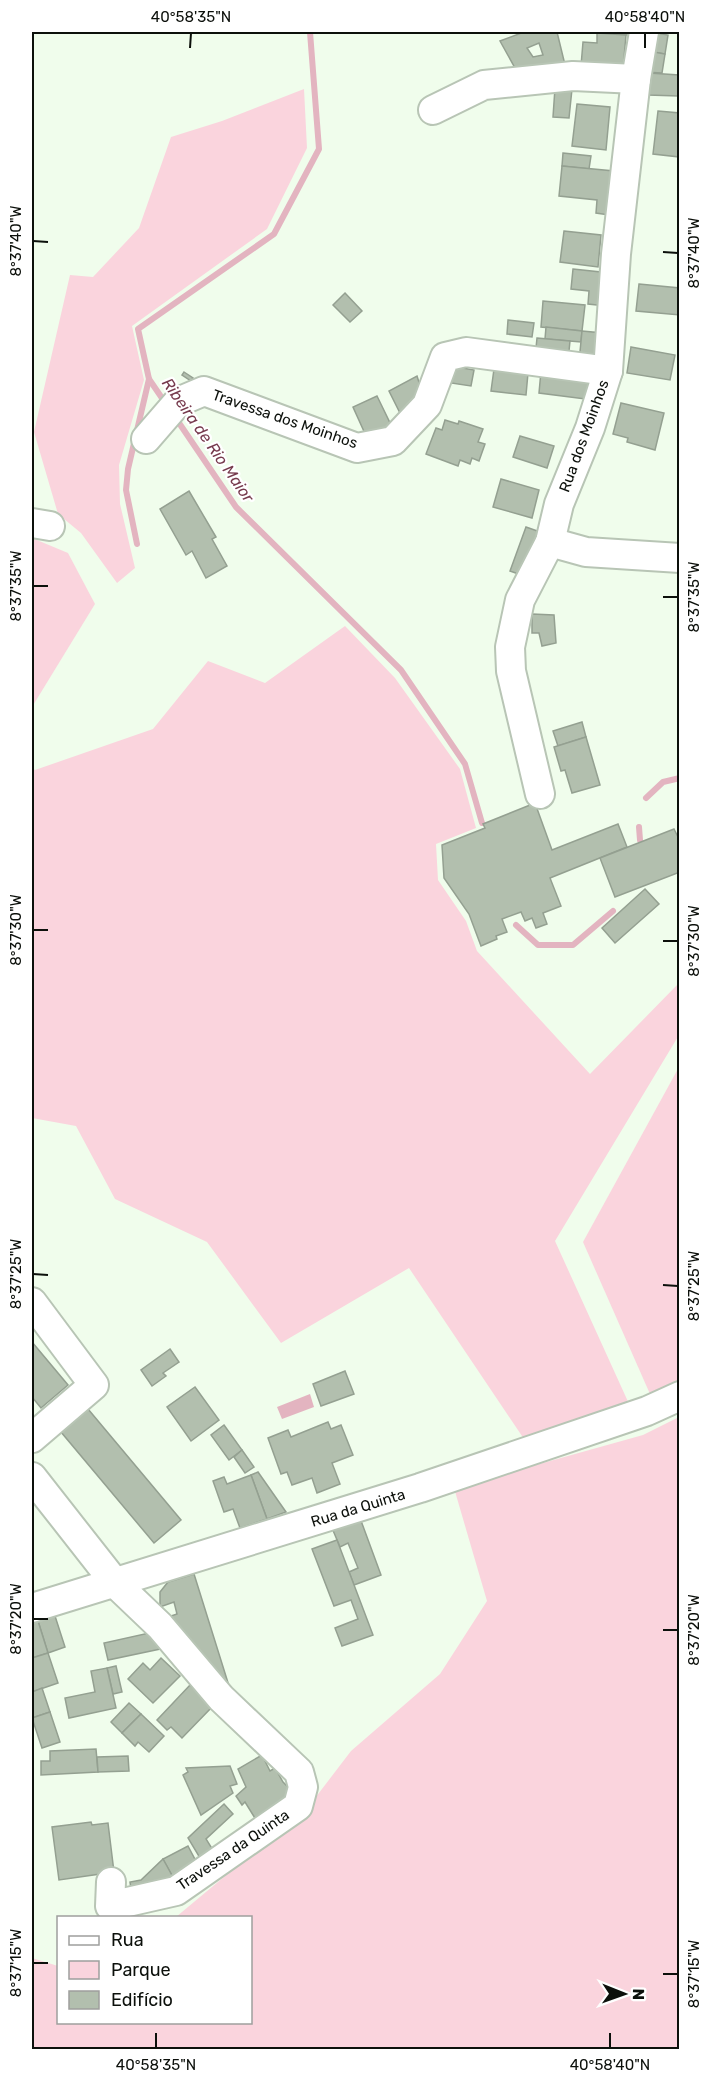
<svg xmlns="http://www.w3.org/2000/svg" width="711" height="2081" font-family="Rubik,sans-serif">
<rect width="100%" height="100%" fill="#f0fdec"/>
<!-- green -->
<g fill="#fad4dd">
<polygon points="304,89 307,148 267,229 132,326 144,380 119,465 120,504 135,568 117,583 81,533 58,514 34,432 70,275 93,277 139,228 171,137 222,121"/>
<polygon points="32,538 68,553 95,604 32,707"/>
<polygon points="345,626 395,678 460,769 476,828 436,844 438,880 466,921 477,951 590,1074 678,984 679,1035 555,1241 630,1406 524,1439 409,1268 281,1343 207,1242 115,1199 76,1126 32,1118 32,768 35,770 153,729 208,661 265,683"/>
<polygon points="679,1067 679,1379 650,1394 583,1242"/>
<polygon points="679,1417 679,2049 32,2049 32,1958 58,1966 58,2022 250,2022 250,1918 176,1917 309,1806 351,1751 440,1674 487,1601 454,1488 643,1435"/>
</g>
<!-- water -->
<polygon fill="#e3b4c0" points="310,1394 314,1407 282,1419 277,1407"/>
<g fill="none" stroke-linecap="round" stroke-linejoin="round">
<!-- stream -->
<g stroke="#e3b4c0" stroke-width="6">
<polyline points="166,404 149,379 138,329 274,234 319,149 310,32"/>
<polyline points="175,417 236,507 401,670 465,764 482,823"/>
<polyline points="137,544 126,490 128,469 149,379"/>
<polyline points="646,798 663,782 680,778"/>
<polyline points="639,827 640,840"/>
<polyline points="516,925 538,945 573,945 613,911"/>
<polyline points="680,1853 680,1872"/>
</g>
</g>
<!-- building -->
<g fill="#b2bfae" stroke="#94a091" stroke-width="1.5" fill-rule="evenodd">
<path d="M524,32H557L566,69L520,77L500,41ZM539,43L543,55L533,57L527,48Z"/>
<polygon points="598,32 639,32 638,36"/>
<polygon points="651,32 668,35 665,54 648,51"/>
<polygon points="597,33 626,35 623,70 581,66 583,42 597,43"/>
<polygon points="648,51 665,54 662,73 644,72"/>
<polygon points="649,73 679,75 678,96 648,95"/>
<polygon points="555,88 572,89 569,118 553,117"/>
<polygon points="577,104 610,107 606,150 572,146"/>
<polygon points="658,111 680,113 680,166 679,157 653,154"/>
<polygon points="563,153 591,156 589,169 562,166"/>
<polygon points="562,166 614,171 609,215 596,213 597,200 559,196"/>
<polygon points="564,231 601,235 598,267 560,262"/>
<polygon points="573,269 610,273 606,306 588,304 589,291 571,289"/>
<polygon points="639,284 680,288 680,315 636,311"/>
<polygon points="345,293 362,311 350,322 333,305"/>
<polygon points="543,301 585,305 582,331 541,327"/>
<polygon points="508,320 534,323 532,337 507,334"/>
<polygon points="546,327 582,331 581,342 545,339"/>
<polygon points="582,331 603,333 599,365 579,362"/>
<polygon points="537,338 570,341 568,361 535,358"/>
<polygon points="631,347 675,355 670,380 627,373"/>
<polygon points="457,367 474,370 471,386 451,383"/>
<polygon points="494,369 528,373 526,395 491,391"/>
<polygon points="541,371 595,378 593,400 539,393"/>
<polygon points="184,372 193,378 191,381 182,375"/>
<polygon points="417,376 423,395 401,415 389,391"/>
<polygon points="377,396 392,427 367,438 353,407"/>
<polygon points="621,403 664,413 655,450 627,442 628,438 613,434"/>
<polygon points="445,420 458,424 459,421 483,429 478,442 485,444 479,461 472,458 470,464 460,460 458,466 426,454 436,428 442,430"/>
<polygon points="520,436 554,446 547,468 513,457"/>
<polygon points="501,479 539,490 532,518 493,507"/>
<polygon points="189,491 216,537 212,539 227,566 206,578 192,551 186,555 160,509"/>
<polygon points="526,527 543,533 527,577 510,571"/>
<polygon points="532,614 554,615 556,643 542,646 539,633 532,633"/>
<polygon points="582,722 586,737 558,746 553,731"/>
<polygon points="586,737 600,785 572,793 565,770 561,771 554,747"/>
<polygon points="535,803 552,850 618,824 627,847 550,878 561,906 543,913 547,924 536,928 532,918 525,921 521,912 502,919 507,932 496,936 497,939 481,946 469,914 444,878 442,845 485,828 483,824"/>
<polygon points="674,829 680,841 680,872 615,897 600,858"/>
<polygon points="645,889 659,904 615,943 602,928"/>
<polygon points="32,1342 68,1385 41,1408 32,1397"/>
<polygon points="170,1349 179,1362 163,1373 166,1376 152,1386 141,1370"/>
<polygon points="345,1371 354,1394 321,1406 313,1384"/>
<polygon points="195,1387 219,1420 191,1441 167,1407"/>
<polygon points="88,1409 181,1520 154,1543 61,1432"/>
<polygon points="328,1422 331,1429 341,1425 353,1455 332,1463 340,1484 317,1493 312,1478 292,1485 287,1472 281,1474 268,1438 288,1430 291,1437"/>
<polygon points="224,1425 242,1450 229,1460 211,1435"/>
<polygon points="242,1450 254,1467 245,1473 234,1457"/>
<polygon points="258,1472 286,1512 267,1519 251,1475"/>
<polygon points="251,1475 267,1519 240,1528 233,1509 224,1512 213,1481 224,1477 227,1484"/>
<polygon points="360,1518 381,1575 354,1585 349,1572 358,1568 348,1543 340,1547 332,1528"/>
<polygon points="337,1540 373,1635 342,1646 335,1628 358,1619 351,1600 334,1606 312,1549"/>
<polygon points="194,1574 229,1686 165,1618 177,1614 174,1602 160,1607 160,1592 168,1582"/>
<polygon points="55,1616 65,1647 48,1653 38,1621"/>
<polygon points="38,1621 48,1653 32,1658 32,1623"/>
<polygon points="158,1631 170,1647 108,1660 104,1643"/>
<polygon points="48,1653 58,1683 32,1692 32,1658"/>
<polygon points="161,1658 180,1676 153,1703 128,1679 143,1663 150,1670"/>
<polygon points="116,1666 122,1692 113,1694 107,1668"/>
<polygon points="107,1668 116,1708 69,1718 65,1698 95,1692 91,1671"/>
<polygon points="190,1685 212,1707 182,1738 171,1727 167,1730 157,1720"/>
<polygon points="42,1688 50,1712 32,1718 32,1692"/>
<polygon points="129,1703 141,1714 122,1733 111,1722"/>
<polygon points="50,1712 60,1742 42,1748 32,1718"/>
<polygon points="141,1714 164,1736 149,1752 138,1742 135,1746 122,1733"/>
<polygon points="96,1749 98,1772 41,1775 41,1761 50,1761 50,1751"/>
<polygon points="262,1755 270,1771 275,1768 283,1782 294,1793 258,1823 245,1802 242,1805 236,1796 246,1787 238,1769"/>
<polygon points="128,1756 129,1771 98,1772 97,1757"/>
<polygon points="230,1766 237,1784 230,1786 233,1793 201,1815 183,1775 188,1772 186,1768"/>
<polygon points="224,1804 233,1814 206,1839 216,1855 203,1863 188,1838"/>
<polygon points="91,1822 92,1825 108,1823 114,1872 59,1880 52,1827"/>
<polygon points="188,1846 198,1865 174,1879 163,1859"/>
<polygon points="163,1859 174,1879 132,1896 130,1882 141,1880"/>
</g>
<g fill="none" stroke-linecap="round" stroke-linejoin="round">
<defs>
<g id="minor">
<polyline points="433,110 484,85 573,76 636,79"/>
<polyline points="146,439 178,402 204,391 357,448 393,441 427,405 445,357 466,352 608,371"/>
<polyline points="32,523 50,526"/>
<polyline points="550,542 586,552 680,558"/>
<polyline points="540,794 511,671 510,647 520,600 550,542 559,504 590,428 608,371 616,254 636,79 644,32"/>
<polyline points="32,1302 94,1385 32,1438"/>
<polyline points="32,1477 116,1584 160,1626 221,1698 299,1772 303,1787 298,1806 176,1891 110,1906 111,1882"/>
<polyline points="32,1608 420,1488 647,1411 680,1396"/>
</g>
</defs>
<!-- minor casing -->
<use href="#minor" stroke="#b8c5b5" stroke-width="32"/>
<!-- minor -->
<use href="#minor" stroke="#fff" stroke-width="28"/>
</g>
<!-- ticks -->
<path fill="none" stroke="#0c100b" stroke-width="2" d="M190,48L191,33M645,48V33M33,241L48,242M663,252L678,253M33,586H48M663,597H678M33,930H48M663,941H678M33,1274L48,1275M663,1285L678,1286M33,1619H48M663,1630H678M33,1963H48M663,1974H678M156,2048V2033M610,2048V2033"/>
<g text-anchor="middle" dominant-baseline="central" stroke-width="4.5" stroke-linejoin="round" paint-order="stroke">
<!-- street labels -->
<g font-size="15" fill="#0c100b" stroke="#fff">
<text transform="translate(285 419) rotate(19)">Travessa dos Moinhos</text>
<text transform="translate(584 436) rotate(-70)">Rua dos Moinhos</text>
<text transform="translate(358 1508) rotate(-17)">Rua da Quinta</text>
<text transform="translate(233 1850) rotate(-34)">Travessa da Quinta</text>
</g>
<!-- water labels -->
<g font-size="16" font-style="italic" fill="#763a4d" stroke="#fff">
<text transform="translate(208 440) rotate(55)">Ribeira de Rio Maior</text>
</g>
</g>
<!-- border -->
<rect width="711" height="2081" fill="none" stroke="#ffffff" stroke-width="66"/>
<!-- legend -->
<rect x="57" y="1916" width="195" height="108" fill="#ffffff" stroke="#9e9f9d" stroke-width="1.5"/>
<rect x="69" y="1936" width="30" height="9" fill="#ffffff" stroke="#9e9f9d" stroke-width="1.5"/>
<text x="111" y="1946" font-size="18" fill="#0c100b">Rua</text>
<rect x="69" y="1961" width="30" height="18" fill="#fad4dd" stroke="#9e9f9d" stroke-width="1.5"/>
<text x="111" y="1976" font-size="18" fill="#0c100b">Parque</text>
<rect x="69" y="1991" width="30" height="18" fill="#b2bfae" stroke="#9e9f9d" stroke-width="1.5"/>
<text x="111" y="2006" font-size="18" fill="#0c100b">Edifício</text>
<!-- north arrow -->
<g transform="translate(624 1994) rotate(91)" stroke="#ffffff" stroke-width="4.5" paint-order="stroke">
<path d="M0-4.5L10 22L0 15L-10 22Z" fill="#0c100b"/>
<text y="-9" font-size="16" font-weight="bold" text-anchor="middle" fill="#0c100b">N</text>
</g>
<rect x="33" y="33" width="645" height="2015" fill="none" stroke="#0c100b" stroke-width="2"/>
<g font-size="15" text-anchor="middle" fill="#0c100b">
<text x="191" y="22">40°58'35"N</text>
<text x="645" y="22">40°58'40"N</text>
<text transform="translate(16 241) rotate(-90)" y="5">8°37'40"W</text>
<text transform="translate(694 253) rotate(-90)" y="5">8°37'40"W</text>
<text transform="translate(16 586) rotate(-90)" y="5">8°37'35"W</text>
<text transform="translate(694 597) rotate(-90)" y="5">8°37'35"W</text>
<text transform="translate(16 930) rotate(-90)" y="5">8°37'30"W</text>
<text transform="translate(694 941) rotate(-90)" y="5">8°37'30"W</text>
<text transform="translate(16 1274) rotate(-90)" y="5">8°37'25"W</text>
<text transform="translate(694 1286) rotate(-90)" y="5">8°37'25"W</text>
<text transform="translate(16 1619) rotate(-90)" y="5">8°37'20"W</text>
<text transform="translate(694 1630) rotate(-90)" y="5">8°37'20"W</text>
<text transform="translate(16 1963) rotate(-90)" y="5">8°37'15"W</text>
<text transform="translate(694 1974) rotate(-90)" y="5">8°37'15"W</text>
<text x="156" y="2070">40°58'35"N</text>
<text x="610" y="2070">40°58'40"N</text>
</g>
</svg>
